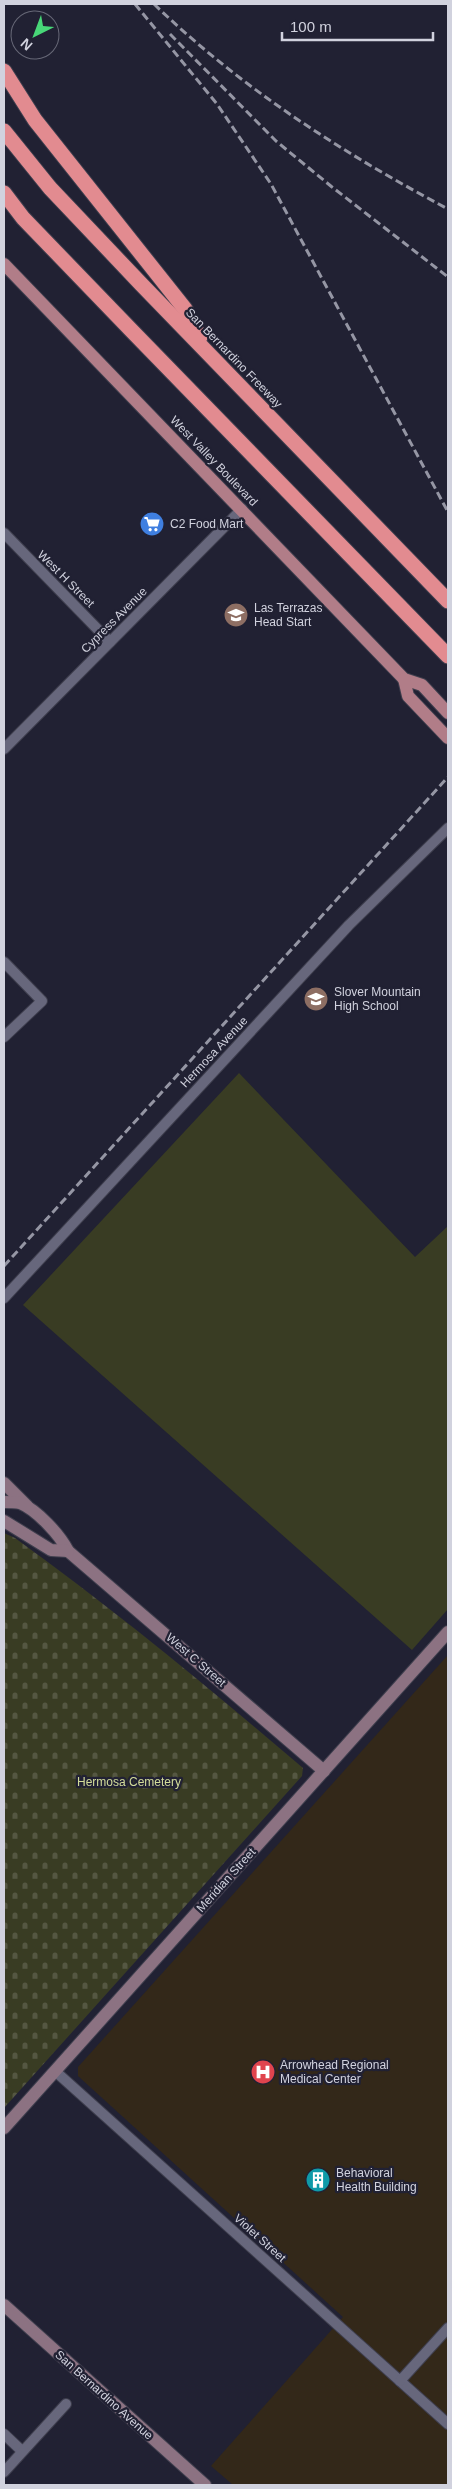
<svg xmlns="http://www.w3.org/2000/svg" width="452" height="2489" font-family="Arial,sans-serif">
<defs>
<pattern id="cemetery-stones" width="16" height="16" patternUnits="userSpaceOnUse" patternTransform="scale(1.25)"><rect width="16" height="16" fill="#393c23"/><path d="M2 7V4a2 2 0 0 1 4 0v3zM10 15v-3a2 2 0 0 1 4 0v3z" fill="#555742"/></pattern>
</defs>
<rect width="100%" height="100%" fill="#212133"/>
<!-- medical -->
<polygon fill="#332819" points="448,1655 448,2485 233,2485 211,2466 343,2317 78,2076 78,2067"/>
<!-- grass -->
<polygon fill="#393c23" points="239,1073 415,1257 448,1226 448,1609 412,1650 23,1305"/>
<!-- cemetery -->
<path fill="url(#cemetery-stones)" d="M4,1533L15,1538C115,1610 209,1688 303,1768L302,1776L4,2108Z"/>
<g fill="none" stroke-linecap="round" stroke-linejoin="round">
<defs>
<g id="street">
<polyline points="4,533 110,642"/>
<polyline points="4,749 242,509"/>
<polyline points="4,962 42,1001 4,1037"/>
<polyline points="4,1298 349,925 448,828"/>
<polyline points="55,2071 448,2424"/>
<polyline points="400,2381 448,2328"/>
<polyline points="4,2434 22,2451"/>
<polyline points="4,2472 66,2404"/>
</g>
<g id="secondary">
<polyline points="4,1483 27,1506"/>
<path d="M4,1502C9,1502 15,1502 20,1503C37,1510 60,1535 68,1551L324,1771"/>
<polyline points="4,1521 51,1550 68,1551"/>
<polyline points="4,2128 448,1632"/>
<polyline points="4,2305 205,2485"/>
</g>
<g id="primary">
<polyline points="4,264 404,679 422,685 448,713"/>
<polyline points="404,679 408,696 448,738"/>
</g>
<g id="highway">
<polyline points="4,71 35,120 185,309 200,337"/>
<polyline points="4,131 50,188 141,284 448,601"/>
<polyline points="4,193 23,218 132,331 448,656"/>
</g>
</defs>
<!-- street casing -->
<use href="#street" stroke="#3e3e4d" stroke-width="12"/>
<!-- secondary casing -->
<use href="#secondary" stroke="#3e3e4d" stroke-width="14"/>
<!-- primary casing -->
<use href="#primary" stroke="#3e3e4d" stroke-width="14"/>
<!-- highway casing -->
<use href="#highway" stroke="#3e3e4d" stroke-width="17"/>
<!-- street -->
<use href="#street" stroke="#67677c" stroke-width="10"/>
<!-- secondary -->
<use href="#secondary" stroke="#8c7282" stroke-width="12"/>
<!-- primary -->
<use href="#primary" stroke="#b17d88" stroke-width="12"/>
<!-- highway -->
<use href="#highway" stroke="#e28b90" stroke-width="15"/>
<!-- rail -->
<g stroke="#9596a4" stroke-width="3" stroke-dasharray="8 4" stroke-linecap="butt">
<polyline points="135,4 217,104 271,184 448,512"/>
<path d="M154,4C241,88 341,152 448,209"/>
<polyline points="170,34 276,141 332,187 448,277"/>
<polyline points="4,1266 448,777"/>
</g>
</g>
<!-- icons -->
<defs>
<symbol id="supermarket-disc" viewBox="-11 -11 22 22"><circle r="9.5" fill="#3f7fe0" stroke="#212133"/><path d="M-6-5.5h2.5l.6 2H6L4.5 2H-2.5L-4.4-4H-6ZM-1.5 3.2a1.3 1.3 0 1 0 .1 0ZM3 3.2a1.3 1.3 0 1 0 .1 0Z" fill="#fff"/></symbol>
<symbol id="school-disc" viewBox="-11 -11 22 22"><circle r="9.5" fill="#8d6e63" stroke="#212133"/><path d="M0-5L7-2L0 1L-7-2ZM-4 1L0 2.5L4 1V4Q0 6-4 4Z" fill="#fff"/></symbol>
<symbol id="hospital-disc" viewBox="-11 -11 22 22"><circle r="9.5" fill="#e0444e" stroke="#212133"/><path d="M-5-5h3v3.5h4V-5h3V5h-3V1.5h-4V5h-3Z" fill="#fff"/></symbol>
<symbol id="building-disc" viewBox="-11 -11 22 22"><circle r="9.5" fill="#0f9aa8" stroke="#212133"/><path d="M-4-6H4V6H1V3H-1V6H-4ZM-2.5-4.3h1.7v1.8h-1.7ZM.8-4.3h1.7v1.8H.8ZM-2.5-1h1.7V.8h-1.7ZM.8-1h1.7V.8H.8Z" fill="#fff"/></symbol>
</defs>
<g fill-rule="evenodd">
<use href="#supermarket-disc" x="138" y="510" width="28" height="28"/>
<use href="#school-disc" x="222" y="601" width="28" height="28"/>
<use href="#school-disc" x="302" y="985" width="28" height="28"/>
<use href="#hospital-disc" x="249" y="2058" width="28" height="28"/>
<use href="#building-disc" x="304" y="2166" width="28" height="28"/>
</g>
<g text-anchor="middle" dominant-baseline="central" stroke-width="4.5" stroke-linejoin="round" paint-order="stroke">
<!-- street labels -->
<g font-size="12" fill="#d1d2de" stroke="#212133">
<text transform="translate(234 358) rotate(46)">San Bernardino Freeway</text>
<text transform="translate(214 461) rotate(46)">West Valley Boulevard</text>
<text transform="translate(66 579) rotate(45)">West H Street</text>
<text transform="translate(114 620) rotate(-45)">Cypress Avenue</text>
<text transform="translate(214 1052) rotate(-47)">Hermosa Avenue</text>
<text transform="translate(196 1660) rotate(41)">West C Street</text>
<text transform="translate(226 1880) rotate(-48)">Meridian Street</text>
<text transform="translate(260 2238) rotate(42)">Violet Street</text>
<text transform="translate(104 2395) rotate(42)">San Bernardino Avenue</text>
</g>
<!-- poi labels -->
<g font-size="12" fill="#d1d2de" stroke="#212133" text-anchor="start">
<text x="170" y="524">C2 Food Mart</text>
<text x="254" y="608">Las Terrazas<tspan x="254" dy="14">Head Start</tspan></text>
<text x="334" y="992">Slover Mountain<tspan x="334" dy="14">High School</tspan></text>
<text x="280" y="2065">Arrowhead Regional<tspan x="280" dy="14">Medical Center</tspan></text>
<text x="336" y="2173">Behavioral<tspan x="336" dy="14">Health Building</tspan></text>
</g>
<!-- park labels -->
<g font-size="12" fill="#d3dc9a" stroke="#212133">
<text x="129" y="1782">Hermosa Cemetery</text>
</g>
</g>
<!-- border -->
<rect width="452" height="2489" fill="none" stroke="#d1d2de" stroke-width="10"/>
<!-- north arrow -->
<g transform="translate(35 35) rotate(222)"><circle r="24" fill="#212133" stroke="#676877"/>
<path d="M0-4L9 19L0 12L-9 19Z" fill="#48d778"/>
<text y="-8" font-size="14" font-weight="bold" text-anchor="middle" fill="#d1d2de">N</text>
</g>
<!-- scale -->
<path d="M282 32v8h151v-8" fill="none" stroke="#d1d2de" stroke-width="2.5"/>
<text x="290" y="32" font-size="15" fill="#d1d2de" stroke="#212133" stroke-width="4" paint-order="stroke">100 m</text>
</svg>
